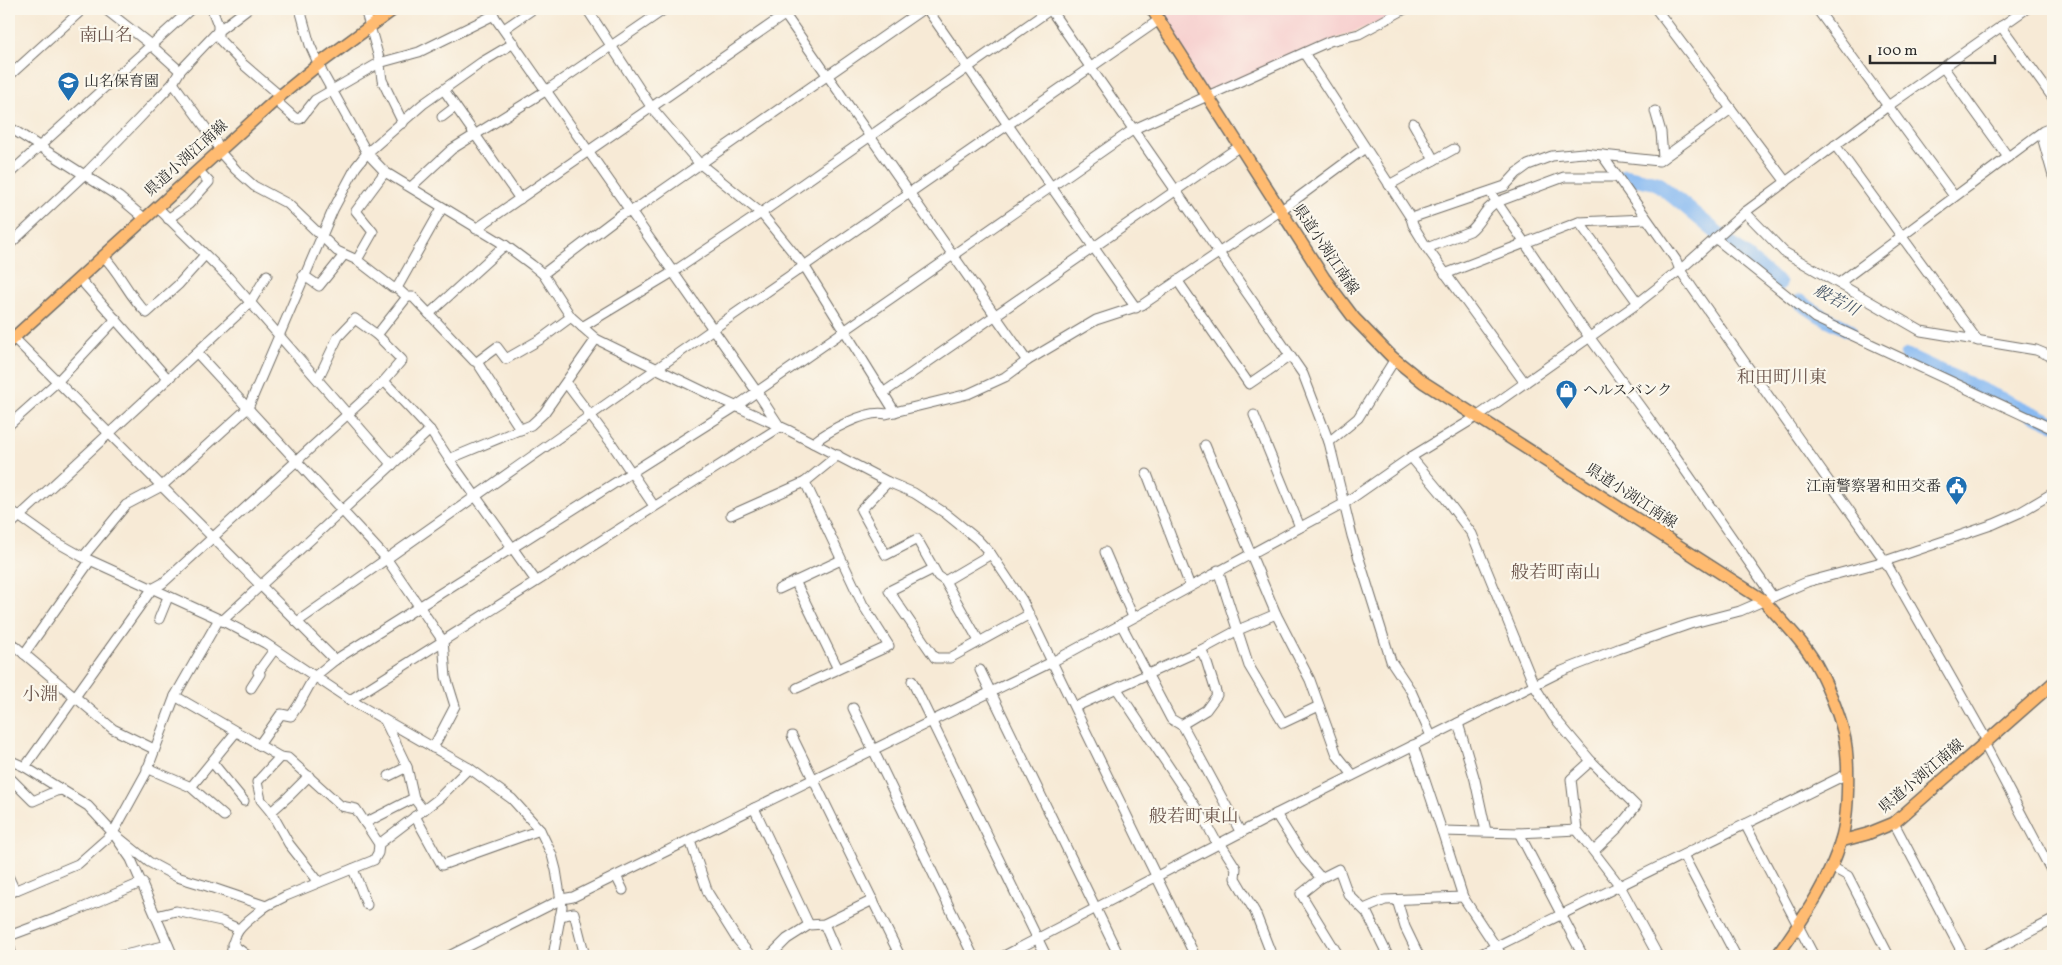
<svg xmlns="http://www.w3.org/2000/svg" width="2062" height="965" font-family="Vollkorn,'Noto Serif JP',serif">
<rect width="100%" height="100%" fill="#fbf7ec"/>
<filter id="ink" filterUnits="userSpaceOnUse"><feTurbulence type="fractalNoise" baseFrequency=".02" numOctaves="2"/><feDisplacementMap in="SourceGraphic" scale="10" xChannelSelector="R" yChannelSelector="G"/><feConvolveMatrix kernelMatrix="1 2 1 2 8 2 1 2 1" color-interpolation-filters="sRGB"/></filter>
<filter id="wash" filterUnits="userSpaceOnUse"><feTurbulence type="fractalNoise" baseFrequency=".0096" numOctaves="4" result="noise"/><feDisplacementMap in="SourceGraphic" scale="20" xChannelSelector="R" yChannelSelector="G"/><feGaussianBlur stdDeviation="1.12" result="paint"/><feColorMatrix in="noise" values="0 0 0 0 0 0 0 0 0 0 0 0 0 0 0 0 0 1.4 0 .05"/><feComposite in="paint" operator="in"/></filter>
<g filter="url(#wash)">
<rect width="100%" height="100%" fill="#f7ead6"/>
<!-- built -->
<polygon fill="#f7d0cf" points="1151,9 1405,9 1392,17 1330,41 1208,97"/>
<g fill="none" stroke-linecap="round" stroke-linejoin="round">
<!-- river -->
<g stroke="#84b8f2" stroke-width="15">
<polyline points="1625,176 1657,183 1779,284"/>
<polyline points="1800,302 1818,314 1849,330"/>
<polyline points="1907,356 2053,423"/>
</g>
</g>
</g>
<g filter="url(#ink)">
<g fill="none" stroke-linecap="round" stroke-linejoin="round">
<defs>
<g id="minor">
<polyline points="105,9 151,45 180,71"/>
<polyline points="212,9 218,25 218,38 244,65 280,96"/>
<polyline points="300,9 310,45 323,74 367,153 385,172 505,245 532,265 543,274 571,317 596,339 709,394 788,430 888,482 914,493 945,513 977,539 991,554 1022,600 1195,956"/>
<polyline points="365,9 379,58 382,80 403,123"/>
<polyline points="489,9 757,392 780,427"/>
<polyline points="587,9 652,108 699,163 761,213 805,267 895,412"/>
<polyline points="781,9 1027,361 1096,320 1142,305 1280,211 1365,148"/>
<polyline points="927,9 1136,308"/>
<polyline points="1050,9 1303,374 1329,442 1352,536 1391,661 1411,691 1431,736"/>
<polyline points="1656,9 1786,182"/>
<polyline points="1817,9 1954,196"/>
<polyline points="2001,26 2053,98"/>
<polyline points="504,29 533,9"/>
<polyline points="1304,53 1411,218 1413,225 1427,248 1525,383"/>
<polyline points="1943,67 2008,157"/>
<polyline points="9,76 83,9"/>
<polyline points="173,83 216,142 219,151 236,170 254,186 288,204 337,251 357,260 392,287 397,288"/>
<polyline points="444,90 520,199"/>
<polyline points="275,100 295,118 300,119 315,100 379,63 419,52 494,15"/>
<polyline points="1655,111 1661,132 1663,158"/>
<polyline points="442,117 455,107"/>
<polyline points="1413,123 1434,160"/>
<polyline points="9,127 119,197 144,218"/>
<polyline points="2041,133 2053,176"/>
<polyline points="1835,145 1978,341"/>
<polyline points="1602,155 1676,260 1680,270 1693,289 1885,561 1987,741"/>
<polyline points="9,174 191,9"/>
<polyline points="1389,185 1454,149"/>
<polyline points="411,187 452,149 547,90 665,9"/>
<polyline points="1490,192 1582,327 1658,431 1773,597"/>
<polyline points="157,207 229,278 392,465"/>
<polyline points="442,208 397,288 407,297 413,297 474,361 477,362 521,430"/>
<polyline points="1745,212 1784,252 1921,331 2036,350 2053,357"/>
<polyline points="1411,218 1505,186 1517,173 1528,165 1552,156 1583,153 1659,161 1731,109"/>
<polyline points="168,219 189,204 209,182 198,170"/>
<polyline points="1579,222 1638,303"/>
<polyline points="476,229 793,9"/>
<polyline points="1715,238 1815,318 2053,429"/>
<polyline points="9,245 89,170 135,123 173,83 180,71 218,31 247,9"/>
<path d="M1427,248L1470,231C1481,223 1484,208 1497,202L1564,177H1617"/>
<path d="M103,256C120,272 129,297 147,313L178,285L205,255"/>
<polyline points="357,260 373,232 356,211 385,172"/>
<polyline points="543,274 622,214 637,208 923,9"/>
<polyline points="1445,274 1579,222 1645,219"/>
<polyline points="303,275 319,286 344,255"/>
<polyline points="79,278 168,379"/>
<polyline points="1177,280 1249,384 1290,356"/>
<polyline points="1839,283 2008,157 2043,131 2053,127"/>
<polyline points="429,314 505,245"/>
<polyline points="582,327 673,272 761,213 1051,9"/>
<polyline points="9,333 335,660"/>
<polyline points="377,335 407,297"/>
<polyline points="197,353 386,558 443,641 446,677 455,706 433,748"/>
<polyline points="477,362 497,347 506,359 541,339 571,317"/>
<polyline points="384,381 430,430 449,459 536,581"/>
<polyline points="566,383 612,444 654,506"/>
<polyline points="883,393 1240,146"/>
<polyline points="1254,415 1300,527"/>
<polyline points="9,425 57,382 116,319"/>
<polyline points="1329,442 1358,418 1395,359"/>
<path d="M813,443C828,431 867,409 886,414L968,394L1005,377L1027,361"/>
<polyline points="1205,445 1276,614 1310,680 1337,755 1353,775"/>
<polyline points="1411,457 1442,494 1472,534 1534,685 1553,716 1591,761 1571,779 1577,830 1620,886 1658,956"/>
<polyline points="449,459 531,425 544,413 596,339"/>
<polyline points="1147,474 1190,586"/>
<polyline points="888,482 861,510 886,555 917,539 938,576 945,581 979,641"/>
<polyline points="9,509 51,539 83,557 219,619 265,643 350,700 469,768 512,799 540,830 552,855 556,870 562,907 553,956"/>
<polyline points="731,515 805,482"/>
<polyline points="9,526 250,303 267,275"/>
<polyline points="1105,552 1133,617"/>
<polyline points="83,557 126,505 162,486 248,408 333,210 356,167 367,153 423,104 482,62 514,43"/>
<polyline points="933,569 889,591 935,658 950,658 1028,615"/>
<polyline points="1218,570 1249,666 1283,723 1319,706"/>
<polyline points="795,581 838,669"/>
<polyline points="945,581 991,554"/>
<polyline points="779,589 841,560"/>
<polyline points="159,619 168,597"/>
<polyline points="222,621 430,430"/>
<polyline points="297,622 713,329 1159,20"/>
<polyline points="1121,624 1171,719 1183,726 1241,833"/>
<polyline points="9,641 113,729 154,749"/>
<polyline points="24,654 90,561"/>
<polyline points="980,670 1119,956"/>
<polyline points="912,681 1046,956"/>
<polyline points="251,688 260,674 258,672 274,650"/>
<polyline points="797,688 889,646 863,605 805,482 838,455"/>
<polyline points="1117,689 1205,821 1218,845"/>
<polyline points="175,696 280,757 288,758 341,806 356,809 379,844"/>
<polyline points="350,700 780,427"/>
<polyline points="1075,707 1201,650 1238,630 1276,614"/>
<polyline points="853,708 973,956"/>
<polyline points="385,721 407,767 414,798 423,810"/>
<polyline points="1458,723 1475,780 1486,831"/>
<polyline points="1181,725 1206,710 1217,695 1206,660 1201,650"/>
<polyline points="792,736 900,956"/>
<polyline points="1984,743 2053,874"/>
<polyline points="259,745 281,714 291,716 299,704 314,677 335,660 735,407 1134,129 1330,41 1359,34 1405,9"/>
<polyline points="1413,745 1442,831 1463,897 1502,956"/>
<polyline points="280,757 257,782 261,800 271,812 289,844 319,882"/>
<polyline points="9,760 25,767 88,806 113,833 131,859 173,956"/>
<polyline points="1591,761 1636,806 1619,827 1594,851"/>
<polyline points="212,762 244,801"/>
<polyline points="25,767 152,589 163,583 384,381 402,360 377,335 355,319 338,337 318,379"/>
<polyline points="147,768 191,787 224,816"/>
<polyline points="389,776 407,767"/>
<polyline points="9,777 33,801 56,791 62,790"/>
<polyline points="191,787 236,732"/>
<polyline points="754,808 809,925"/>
<polyline points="271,812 289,796 309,776"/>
<polyline points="1276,814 1305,860 1321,878 1339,869 1348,894 1367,913 1388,956"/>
<polyline points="415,816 442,865 540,830"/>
<polyline points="365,823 414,798"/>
<polyline points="1894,823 1964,956"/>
<polyline points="1745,824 1814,956"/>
<polyline points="1442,831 1519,833 1577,830"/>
<polyline points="113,833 149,862 177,877 207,886 266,906 286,896 374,860 378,853 379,844 438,799 469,768"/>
<polyline points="1519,833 1583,956"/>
<polyline points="690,840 708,893 736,938 751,956"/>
<polyline points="1220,843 1236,868 1235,878 1255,912 1272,956"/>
<polyline points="1683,855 1736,956"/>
<polyline points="1830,866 1848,876 1889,956"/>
<polyline points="353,869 367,905"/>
<polyline points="616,876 623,890"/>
<polyline points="9,878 15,891"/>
<polyline points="1321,878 1301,894 1339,956"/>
<polyline points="9,893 78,864 113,833 146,773 175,696 219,619"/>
<polyline points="1397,900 1405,927 1419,956"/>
<polyline points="1364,909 1385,900 1463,897"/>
<polyline points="156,916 176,911 221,921 239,929"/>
<polyline points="560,916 574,913 585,956"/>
<polyline points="824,924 838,956"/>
<polyline points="9,936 73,912 143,882"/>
<polyline points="9,944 12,956"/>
<polyline points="232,944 248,956"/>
<polyline points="120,956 168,945"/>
<path d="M231,956C233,927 245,924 266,906"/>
<polyline points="449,956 562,899 573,897 1052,662 1345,503 1411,457 1478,416 1638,303 1680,270 1745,212 1888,106 2026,9"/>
<polyline points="770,956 787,939 809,925 824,924 873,900"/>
<polyline points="1004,956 1276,814 1562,671 1618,649 1690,624 1740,611 1807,582 1885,561 1994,524 2019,513 2053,493"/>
<polyline points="1477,956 1847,774"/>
<polyline points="1982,956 2053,920"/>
</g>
<g id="major">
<path d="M1152,9L1324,278L1354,318L1392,357L1423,382L1763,600C1781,620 1802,640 1816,664C1826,682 1838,711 1843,731C1850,757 1849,815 1841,840C1829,883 1802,920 1777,956"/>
<polyline points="9,342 280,96 319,64 394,9"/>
<polyline points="1841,841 1867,834 1894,823 2053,683"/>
</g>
</defs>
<!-- minor casing -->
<use href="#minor" stroke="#726e67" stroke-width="11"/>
<!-- major casing -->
<use href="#major" stroke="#726e67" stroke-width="14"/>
<!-- minor -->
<use href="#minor" stroke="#fff" stroke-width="9"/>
<!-- major -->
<use href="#major" stroke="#ffbb71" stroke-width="11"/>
</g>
</g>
<!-- icons -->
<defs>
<symbol id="school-pin" viewBox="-11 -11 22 30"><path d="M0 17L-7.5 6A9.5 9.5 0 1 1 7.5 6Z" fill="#1f6fb2" stroke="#fbf7ec"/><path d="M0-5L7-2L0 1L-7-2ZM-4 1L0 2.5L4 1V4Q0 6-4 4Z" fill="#fff"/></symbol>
<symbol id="shop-pin" viewBox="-11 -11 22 30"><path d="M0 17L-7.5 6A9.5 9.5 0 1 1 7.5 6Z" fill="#1f6fb2" stroke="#fbf7ec"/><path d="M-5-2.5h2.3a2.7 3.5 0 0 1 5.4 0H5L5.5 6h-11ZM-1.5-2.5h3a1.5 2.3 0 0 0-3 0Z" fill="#fff"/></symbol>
<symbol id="civic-pin" viewBox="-11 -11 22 30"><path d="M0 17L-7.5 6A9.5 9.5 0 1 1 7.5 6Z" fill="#1f6fb2" stroke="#fbf7ec"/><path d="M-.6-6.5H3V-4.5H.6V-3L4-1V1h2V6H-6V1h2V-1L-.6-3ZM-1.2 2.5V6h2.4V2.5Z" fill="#fff"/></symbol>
</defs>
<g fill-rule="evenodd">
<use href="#school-pin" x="56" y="70" width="25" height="34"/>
<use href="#shop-pin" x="1554" y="378" width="25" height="34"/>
<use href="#civic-pin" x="1944" y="474" width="25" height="34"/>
</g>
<g text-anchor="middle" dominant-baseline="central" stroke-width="4.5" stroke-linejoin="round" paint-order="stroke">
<!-- poi labels -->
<g font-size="15" fill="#2b2b2b" stroke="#fbf7ec" text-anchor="start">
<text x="84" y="82">山名保育園</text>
<text x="1583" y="391">ヘルスバンク</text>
<text x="1941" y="487" text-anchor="end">江南警察署和田交番</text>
</g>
<!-- street labels -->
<g font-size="15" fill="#2b2b2b" stroke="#fbf7ec">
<text transform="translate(187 159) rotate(-42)">県道小渕江南線</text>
<text transform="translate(1325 250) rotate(56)">県道小渕江南線</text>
<text transform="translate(1631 497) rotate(33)">県道小渕江南線</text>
<text transform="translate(1922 777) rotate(-40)">県道小渕江南線</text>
</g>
<!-- water labels -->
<g font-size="16" font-style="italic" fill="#465567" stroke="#fbf7ec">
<text transform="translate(1836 301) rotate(28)">般若川</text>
</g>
<!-- quarter labels -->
<g font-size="18" fill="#6c564d" stroke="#fbf7ec">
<text x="106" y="36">南山名</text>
<text x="1782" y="378">和田町川東</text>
<text x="1556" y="573">般若町南山</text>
<text x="40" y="695">小淵</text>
<text x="1194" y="817">般若町東山</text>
</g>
</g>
<!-- margin -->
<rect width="2062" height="965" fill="none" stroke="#fbf7ec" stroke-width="30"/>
<!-- scale -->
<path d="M1870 55v8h125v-8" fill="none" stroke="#2b2b2b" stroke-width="2.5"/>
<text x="1877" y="55" font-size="15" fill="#2b2b2b" stroke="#fbf7ec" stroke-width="4" paint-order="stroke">100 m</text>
</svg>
